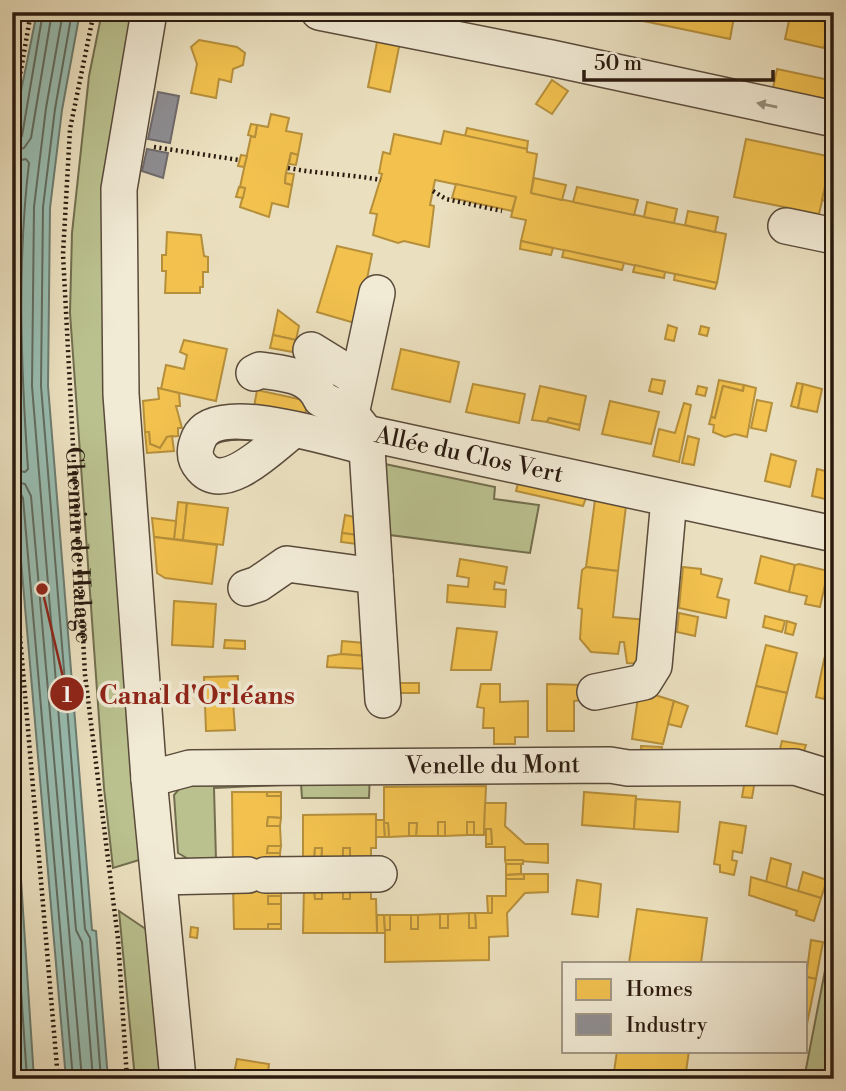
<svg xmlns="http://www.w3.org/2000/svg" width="846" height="1091" font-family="'Libre Bodoni',serif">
<rect width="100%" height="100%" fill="#eadfbe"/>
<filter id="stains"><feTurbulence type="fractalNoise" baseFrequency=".00286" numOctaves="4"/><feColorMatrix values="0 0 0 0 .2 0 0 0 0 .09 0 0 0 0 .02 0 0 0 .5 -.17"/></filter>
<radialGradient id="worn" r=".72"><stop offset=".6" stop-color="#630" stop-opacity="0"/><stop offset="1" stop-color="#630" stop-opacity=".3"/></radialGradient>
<!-- green -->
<g fill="#bac18f" stroke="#726e4f" stroke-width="2">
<polygon points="102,12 142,12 111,171 149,857 113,868 104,788 70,313 72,233 89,76"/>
<polygon points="385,464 495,487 494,499 539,505 530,553 390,535"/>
<polygon points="370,772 369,798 302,798 301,784 214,788 216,860 190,860 178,853 174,795 191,775"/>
<polygon points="119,911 162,940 169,1079 135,1079"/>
<polygon points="834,924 834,1079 804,1079"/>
</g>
<!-- water -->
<g fill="#98bdb1" stroke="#6c7c70" stroke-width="2">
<polygon points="12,12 24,12 12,57"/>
<polygon points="37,12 80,12 62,110 50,208 48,386 92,930 96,931 108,1079 66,1079 12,457 12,164 20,96"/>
<polygon points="12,748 13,757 34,1079 12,1079"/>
</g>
<!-- homes -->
<g fill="#f2c14e" stroke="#b68f3b" stroke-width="2">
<polygon points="600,12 735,12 730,39"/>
<polygon points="791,12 832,12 824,48 785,39"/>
<polygon points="379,32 401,37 390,92 368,87"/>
<polygon points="199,40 237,47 245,53 243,65 233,69 231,82 219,79 216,98 191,93 197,64 191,47"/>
<polygon points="777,69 834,81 834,101 773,88"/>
<polygon points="552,80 568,91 552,114 536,104"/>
<polygon points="271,114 289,118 286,131 302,134 298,155 291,153 286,173 285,183 292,185 288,207 272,203 269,217 240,207 245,188 240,187 251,136 255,137 257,125 268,127"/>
<polygon points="251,124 257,125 255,137 248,135"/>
<polygon points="467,128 528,141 527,149 465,136"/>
<polygon points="444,131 527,149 527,152 537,154 531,193 726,234 717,283 521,241 526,220 511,217 516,197 435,180 430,205 434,206 429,247 404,241 398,243 373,235 377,214 370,213 382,174 379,173 383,152 390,154 394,134 441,144"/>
<polygon points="746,139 832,157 819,214 734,197"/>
<polygon points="834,148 834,203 822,200"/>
<polygon points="291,153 298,155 296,165 289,164"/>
<polygon points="241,155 247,156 244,167 238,166"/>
<polygon points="286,173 294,174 292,185 285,183"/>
<polygon points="534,178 566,185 562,200 531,193"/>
<polygon points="456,184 516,197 512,211 452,198"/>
<polygon points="239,187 245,188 243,198 236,197"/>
<polygon points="577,187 638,200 634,215 573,202"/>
<polygon points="647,202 677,209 674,223 644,217"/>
<polygon points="688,211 718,217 715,232 685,225"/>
<polygon points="167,232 201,235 204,256 208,257 208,272 203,272 203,287 200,287 200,293 165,293 166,271 162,271 162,255 166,255"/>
<polygon points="521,241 553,248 551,255 520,249"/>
<polygon points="337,246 372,254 358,324 317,312"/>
<polygon points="564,250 624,263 622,270 562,257"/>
<polygon points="635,265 665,272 664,278 633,272"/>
<polygon points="675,274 717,283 715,289 674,280"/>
<polygon points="278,310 299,326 296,340 273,335"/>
<polygon points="668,325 677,328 674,341 665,339"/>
<polygon points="701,326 709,328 707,336 699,334"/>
<polygon points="273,335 296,340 293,352 270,348"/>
<polygon points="184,340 227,349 216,401 161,389 166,365 184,369 187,355 180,352"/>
<polygon points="401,349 459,362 450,402 392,389"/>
<polygon points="652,379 665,381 662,394 649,391"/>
<polygon points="719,380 744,385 743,391 723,386 715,418 711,417"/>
<polygon points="797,383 803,384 798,408 791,406"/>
<polygon points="473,384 525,394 519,423 466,412"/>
<polygon points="803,384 822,389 817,412 798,408"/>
<polygon points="744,385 756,388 747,437 735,434 725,437 713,432 714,425 709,424 711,417 715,418 723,386 743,391"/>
<polygon points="540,386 586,396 580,425 549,418 547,422 532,420"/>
<polygon points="698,386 707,388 705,396 696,394"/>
<polygon points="158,388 179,393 180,406 176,406 182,428 178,428 178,436 167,437 160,448 150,444 149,432 145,432 143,401 159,399"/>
<polygon points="257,390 308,401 304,418 254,407"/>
<polygon points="757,400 772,403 766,431 751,428"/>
<polygon points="610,401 659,412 651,444 602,434"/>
<polygon points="684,403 691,405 679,462 653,456 659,429 675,433"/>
<polygon points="549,418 580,425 579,430 547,422"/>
<polygon points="145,432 149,432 150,444 160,448 167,437 172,436 174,451 147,453"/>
<polygon points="688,436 699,439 694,465 682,463"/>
<polygon points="771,454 796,461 790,487 765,481"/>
<polygon points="817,469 834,473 834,501 812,496"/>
<polygon points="518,483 586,498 583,506 516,491"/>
<polygon points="595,500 626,506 618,571 586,567"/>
<polygon points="178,502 187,503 183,540 174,539"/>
<polygon points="187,503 228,508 223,545 183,540"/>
<polygon points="345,515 355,517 357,535 342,533"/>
<polygon points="152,518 176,521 174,539 154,537"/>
<polygon points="342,533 357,535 357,544 341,542"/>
<polygon points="154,537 217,545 212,584 165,578 157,573"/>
<polygon points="761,556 795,565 789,592 755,583"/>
<polygon points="460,559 507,567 504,584 495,582 494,589 506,590 505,607 447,602 448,585 468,587 469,578 457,576"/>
<polygon points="799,564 828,571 820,607 805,604 807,596 789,592 795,565"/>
<polygon points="586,567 618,571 613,617 648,620 643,664 627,663 624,642 620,642 618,654 591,652 580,639 582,609 578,608 582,570"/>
<polygon points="683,567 701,569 701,574 722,579 717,597 729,600 726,618 679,608"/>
<polygon points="174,601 216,604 213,647 172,645"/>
<polygon points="679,613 698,617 695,636 677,632"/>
<polygon points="765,616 785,621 782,632 763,627"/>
<polygon points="787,621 796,624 793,635 785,633"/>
<polygon points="457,628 497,632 491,670 451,670"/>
<polygon points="830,636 834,636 834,662 824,660"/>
<polygon points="225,640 245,641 245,649 224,648"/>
<polygon points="342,641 365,643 366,656 341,654"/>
<polygon points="766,645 797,653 787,693 756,686"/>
<polygon points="341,654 366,656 367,669 327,667 328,656"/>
<polygon points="824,660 832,662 824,699 816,697"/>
<polygon points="238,676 238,700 233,700 235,730 206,731 204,677"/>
<polygon points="396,683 419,683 419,693 397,693"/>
<polygon points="481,684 500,684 500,702 528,701 528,737 515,737 515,744 494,744 494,728 483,728 484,708 477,707"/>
<polygon points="547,684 584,685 585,700 574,701 574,731 547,731"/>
<polygon points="756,686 787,693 777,734 746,726"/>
<polygon points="639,690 674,701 663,744 632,739"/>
<polygon points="674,701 688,706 681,727 668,724"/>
<polygon points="782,741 806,745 802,757 779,753"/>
<polygon points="641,746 662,747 660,758 642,757"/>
<polygon points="745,779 755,780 752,798 742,797"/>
<polygon points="486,786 484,835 474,835 474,822 467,822 467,835 445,836 445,822 438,822 438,836 416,836 417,823 409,823 409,836 389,837 388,823 384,823 384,787"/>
<polygon points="232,792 267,792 267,796 281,796 281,818 268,817 267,826 280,826 281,846 268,846 267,853 280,853 280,866 233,866"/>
<rect x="267" y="792" width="14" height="4"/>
<polygon points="584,792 636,796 634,829 582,825"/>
<polygon points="636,799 680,802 678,832 634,829"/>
<polygon points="485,803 506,803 505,826 525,844 548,844 548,863 505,860 505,847 486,847 486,844 492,844 491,829 486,829 484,835"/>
<polygon points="376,814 376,848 371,848 371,862 350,862 350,848 343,848 343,863 321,862 322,848 315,848 314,862 303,863 303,815"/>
<polygon points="268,817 281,818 280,826 267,826"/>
<polygon points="376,820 384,820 385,837 376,837"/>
<rect x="438" y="822" width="7" height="14"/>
<rect x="467" y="822" width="7" height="13"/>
<polygon points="720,822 746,826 742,853 733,851 732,860 737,861 734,875 720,872 720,865 714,864"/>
<polygon points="384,823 388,823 389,837 385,837"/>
<polygon points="409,823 417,823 416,836 409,836"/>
<polygon points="486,829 491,829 492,844 486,844"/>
<polygon points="268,846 281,846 280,853 267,853"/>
<polygon points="315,848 322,848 321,862 314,862"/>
<polygon points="343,848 350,848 350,862 343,863"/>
<polygon points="771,858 791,864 786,888 766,882"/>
<polygon points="505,860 523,860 523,864 506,864"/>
<polygon points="506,864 521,864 521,874 506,875"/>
<polygon points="803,872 827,880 821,898 798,891"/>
<polygon points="524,874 548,874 548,892 525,893 507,913 508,936 489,937 489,960 385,962 385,930 390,930 390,915 411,915 411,929 418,929 418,915 440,914 440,928 448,928 448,914 469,913 469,928 476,928 475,913 492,913 492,896 506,896 506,879 524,879"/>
<polygon points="524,874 524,879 506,879 506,875"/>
<polygon points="751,877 821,898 814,921 796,915 797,911 749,895"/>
<polygon points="577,880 601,884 598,917 572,914"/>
<polygon points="233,884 280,885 281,896 268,896 268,904 281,904 281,924 268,924 268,929 234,929"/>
<polygon points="314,885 315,899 322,899 322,886 343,885 343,899 350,899 350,885 371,885 371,899 376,899 377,933 303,933 304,886"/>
<polygon points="314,885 322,886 322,899 315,899"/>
<rect x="343" y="885" width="7" height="14"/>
<rect x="268" y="896" width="13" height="8"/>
<polygon points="487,896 492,896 492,913 488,913"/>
<polygon points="637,909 707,918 701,963 629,963"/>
<polygon points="469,913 475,913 476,928 469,928"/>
<rect x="440" y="914" width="8" height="14"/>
<polygon points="377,915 384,915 385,933 377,933"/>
<polygon points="384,915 390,915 390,930 385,930"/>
<rect x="411" y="915" width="7" height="14"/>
<rect x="268" y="924" width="13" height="5"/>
<polygon points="191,927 198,928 197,938 190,937"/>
<polygon points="811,940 823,942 816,979 806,977"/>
<polygon points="807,977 816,979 806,1029 806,983"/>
<polygon points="617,1051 689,1051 685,1079 613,1079"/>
<polygon points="237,1059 269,1064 267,1079 233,1079"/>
</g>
<!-- industry -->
<g fill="#8d8d92" stroke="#6f6a6b" stroke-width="2">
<polygon points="158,92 179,96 170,143 148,139"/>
<polygon points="147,149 168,153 163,178 142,171"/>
</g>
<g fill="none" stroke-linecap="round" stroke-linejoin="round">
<!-- shore -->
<g stroke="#616c60" stroke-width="2">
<polyline points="63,12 46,108 34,207 32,386 76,930 82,942 93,1079"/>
<polyline points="72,12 55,109 43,207 41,386 85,929 90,938 101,1079"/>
<polyline points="12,142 22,136 43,12"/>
<polyline points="12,151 24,148 31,138 52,12"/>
<path d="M12,162L26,159L29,163C17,264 21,368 28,469L25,472L12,470"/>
<polyline points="12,481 25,484 31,496 82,1079"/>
<polyline points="12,490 19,491 23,498 73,1079"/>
<polyline points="12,856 27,1079"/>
<polyline points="12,992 18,1079"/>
</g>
<defs>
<g id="minor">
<polyline points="149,12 119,189 121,394 149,779 178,1079"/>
<polyline points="319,12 551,58 834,119"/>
<polyline points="786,226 834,236"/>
<polyline points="311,350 358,379"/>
<path d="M254,373L260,370C285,374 310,374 321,399L351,414L366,433"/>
<polyline points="351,414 377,293"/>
<path d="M292,431C272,446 225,495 202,468C193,458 194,449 199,438C216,400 334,440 367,447"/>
<polyline points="246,588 258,584 287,564 375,576"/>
<polyline points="595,692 644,682 654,666 669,499"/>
<path id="s2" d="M383,700L366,433L834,534"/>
<path id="s3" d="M149,779L190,768L610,765L628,768L795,767L834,779"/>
<polyline points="265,875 379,874"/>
<polyline points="160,877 248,875"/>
</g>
</defs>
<!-- minor casing -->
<use href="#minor" stroke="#5a4b3b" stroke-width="38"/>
<!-- path -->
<g stroke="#2a1a0f" stroke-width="4.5" stroke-dasharray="2 3.5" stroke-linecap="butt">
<path id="s1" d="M94,12L70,129L63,254L85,675L118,939L127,1079"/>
<polyline points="12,122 31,12"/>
<polyline points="154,147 239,160"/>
<path d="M288,168C319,174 349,174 381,180"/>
<polyline points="433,191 446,199 502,211"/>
<polyline points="12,543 58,1079"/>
</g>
<!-- minor -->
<use href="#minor" stroke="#f1ead5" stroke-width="35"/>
</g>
<!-- one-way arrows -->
<defs><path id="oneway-solid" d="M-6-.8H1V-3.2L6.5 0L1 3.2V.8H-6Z" transform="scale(1.75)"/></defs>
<use fill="#978c7c" href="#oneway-solid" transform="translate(767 105) rotate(-168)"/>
<g text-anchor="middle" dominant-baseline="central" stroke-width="7" stroke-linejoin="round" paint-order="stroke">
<!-- street labels -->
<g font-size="24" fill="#2a1a0f" stroke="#f1ead5">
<text stroke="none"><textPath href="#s2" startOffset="373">Allée du Clos Vert</textPath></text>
<text stroke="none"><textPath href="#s1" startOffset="536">Chemin de Halage</textPath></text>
<text stroke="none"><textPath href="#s3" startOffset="345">Venelle du Mont</textPath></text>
</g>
</g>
<!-- callouts -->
<path fill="none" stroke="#8f2418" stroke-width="2.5" d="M42 589L67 694"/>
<g fill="#8f2418" stroke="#f1ead5" stroke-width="2.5">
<circle cx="42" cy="589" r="7"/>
<circle cx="67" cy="694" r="18"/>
</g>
<g font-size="21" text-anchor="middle" font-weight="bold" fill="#fff">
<text x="67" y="702">1</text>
</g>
<g font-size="26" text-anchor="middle" font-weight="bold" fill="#8f2418" stroke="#f1ead5" stroke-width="7" stroke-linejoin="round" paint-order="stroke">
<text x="197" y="704">Canal d'Orléans</text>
</g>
<!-- margin -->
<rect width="846" height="1091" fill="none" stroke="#eadfbe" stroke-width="42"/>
<rect x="14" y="14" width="818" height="1063" fill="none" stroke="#2a1a0f" stroke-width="3.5"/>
<rect x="21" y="21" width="804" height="1049" fill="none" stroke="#2a1a0f" stroke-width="2"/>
<!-- legend -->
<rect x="562" y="962" width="245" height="91" fill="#f1ead5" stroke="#a19786" stroke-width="2"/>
<rect x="576" y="979" width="35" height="21" fill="#f2c14e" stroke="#a19786" stroke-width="2"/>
<text x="626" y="996" font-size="21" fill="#2a1a0f">Homes</text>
<rect x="576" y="1014" width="35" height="21" fill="#8d8d92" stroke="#a19786" stroke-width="2"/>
<text x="626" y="1032" font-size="21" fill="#2a1a0f">Industry</text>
<!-- scale -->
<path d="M584 70v10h189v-10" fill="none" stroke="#2a1a0f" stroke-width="3.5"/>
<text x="594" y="70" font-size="21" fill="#2a1a0f" stroke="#f1ead5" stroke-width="5" paint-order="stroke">50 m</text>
<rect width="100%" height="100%" filter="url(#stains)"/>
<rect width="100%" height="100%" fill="url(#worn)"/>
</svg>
